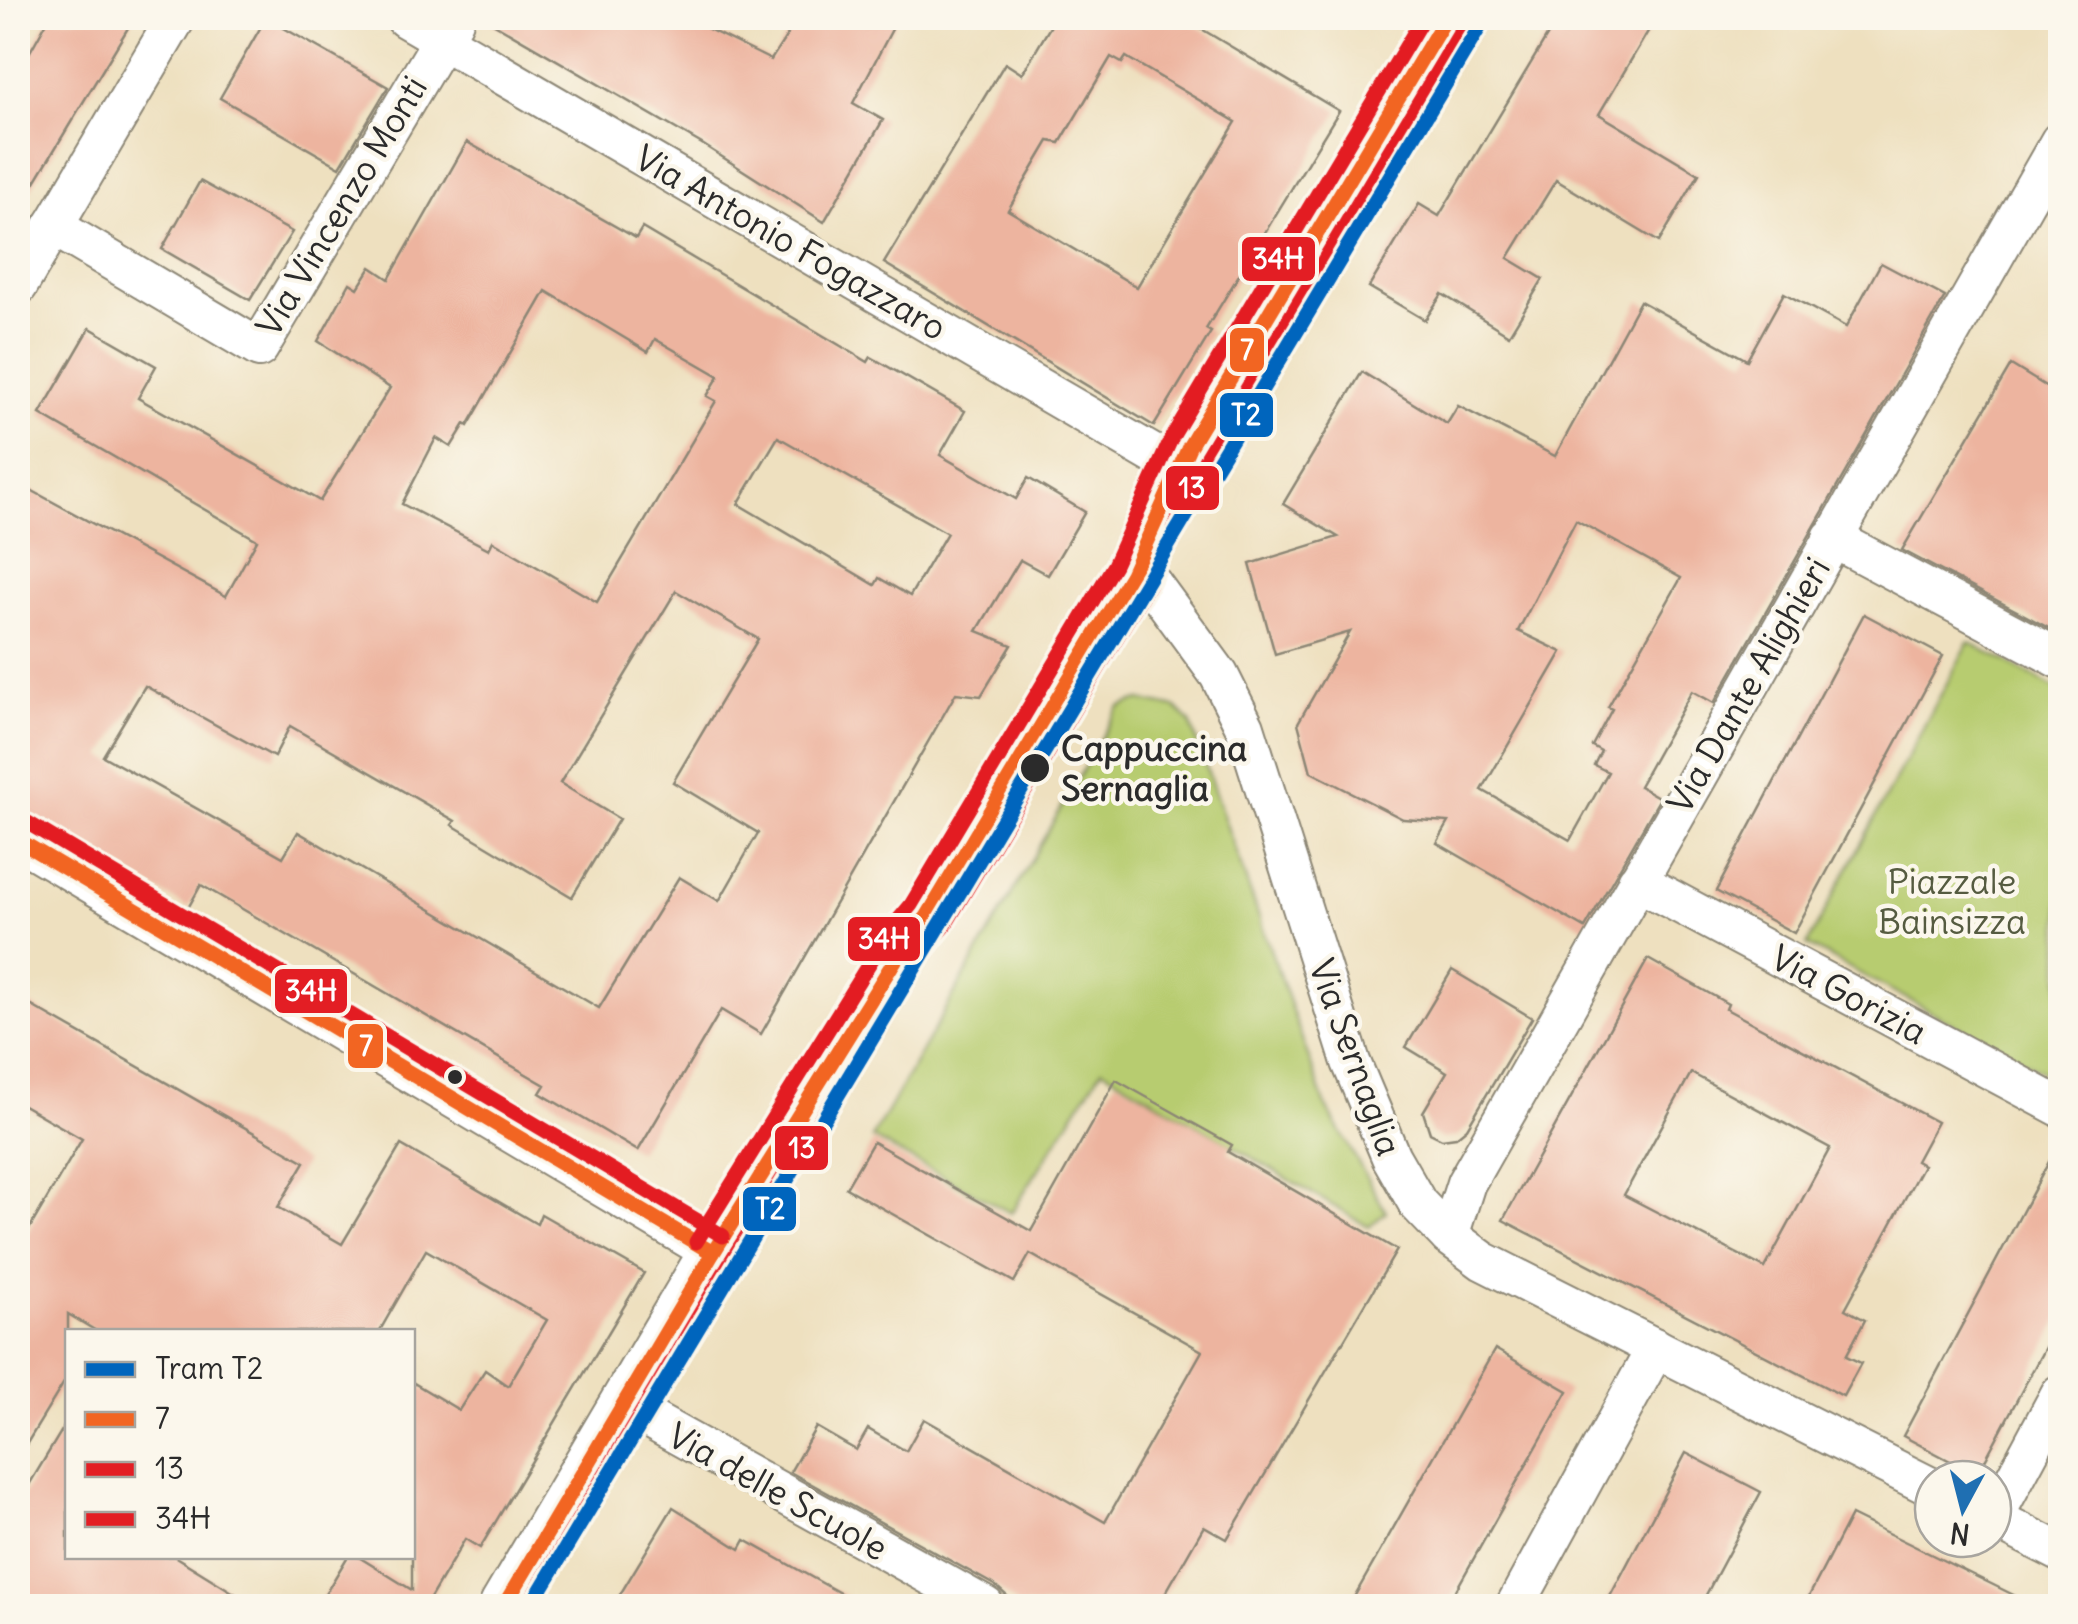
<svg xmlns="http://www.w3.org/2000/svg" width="2078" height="1624" font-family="Delius,sans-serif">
<rect width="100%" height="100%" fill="#fbf7ec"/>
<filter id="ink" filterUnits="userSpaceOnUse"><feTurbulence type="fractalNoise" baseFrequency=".01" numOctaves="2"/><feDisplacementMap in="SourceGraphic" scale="20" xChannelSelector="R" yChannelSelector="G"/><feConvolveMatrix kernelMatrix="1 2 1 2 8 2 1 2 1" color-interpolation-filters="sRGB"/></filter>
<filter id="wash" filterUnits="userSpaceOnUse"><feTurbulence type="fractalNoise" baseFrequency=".0048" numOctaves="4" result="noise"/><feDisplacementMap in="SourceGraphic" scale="40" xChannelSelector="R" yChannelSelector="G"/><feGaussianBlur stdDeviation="2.25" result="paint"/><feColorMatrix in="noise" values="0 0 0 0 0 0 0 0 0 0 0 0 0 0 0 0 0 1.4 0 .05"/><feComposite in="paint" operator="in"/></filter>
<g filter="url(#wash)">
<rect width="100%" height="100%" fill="#eee0bf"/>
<!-- green -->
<g fill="#b7cc70" stroke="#717c4e" stroke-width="2.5">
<polygon points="1969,642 2060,691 2060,1081 1807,945"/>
<polygon points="1139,700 1176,708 1190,722 1325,1104 1386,1212 1369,1227 1102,1069 1011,1213 872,1138 1119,707"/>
</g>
<g id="blocks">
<!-- building -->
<g fill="#edb49f" fill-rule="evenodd">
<polygon points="49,18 134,18 18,210 18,73"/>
<polygon points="266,18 388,87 340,167 220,98"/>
<polygon points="484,18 686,18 771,60 798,18 898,18 853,103 883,120 824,222 702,144"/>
<path d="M1045,18H1183L1339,111L1206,329L1211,332L1154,426L884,263L1005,63L1022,74L1053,22ZM1111,57L1122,63L1126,57L1236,122L1137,287L1008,210L1049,141L1060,143Z"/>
<polygon points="1558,18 1656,18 1599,114 1699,174 1659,242 1556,180 1508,258 1543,279 1509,335 1442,294 1425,320 1369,287 1419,204 1439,216"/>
<path d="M467,142L636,238L642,228L868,362L871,357L965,411L940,455L1016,499L1028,478L1085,512L1048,575L1020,560L977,631L1012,645L981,696L956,693L761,1034L721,1010L638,1151L540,1093L545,1085L201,885L188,908L18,810V483L226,596L257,540L40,414L90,328L156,366L138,398L320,501L390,388L318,341L350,283L358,288L371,267L389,279ZM546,291L648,352L655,339L719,376L707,396L716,401L597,602L493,541L489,549L402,504L436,438L451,447L465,424L468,426ZM778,437L947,533L910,596L879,578L875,585L738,504ZM676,591L758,639L673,782L758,833L719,901L679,877L599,1008L298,832L283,857L103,756L145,686L274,757L290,726L455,821L452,825L572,897L619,819L560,783Z"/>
<polygon points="200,181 292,232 250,300 162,249"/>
<path d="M1881,263L1945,297L1714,703L1692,691L1639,786L1660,798L1585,928L1437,843L1449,822L1403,819L1311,772L1298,723L1350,632L1275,654L1250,564L1338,537L1283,504L1362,372L1447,424L1458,406L1555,456L1640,301L1747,360L1784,293L1846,327ZM1576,520L1681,578L1608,707L1612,709L1592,746L1601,751L1594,765L1608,772L1570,840L1482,790L1562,652L1518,631Z"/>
<polygon points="2011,365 2060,395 2060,634 1902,550"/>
<polygon points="1864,614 1943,656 1794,933 1716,891"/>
<path d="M1648,959L1728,1004L1726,1009L1937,1122L1916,1161L1923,1165L1845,1309L1865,1320L1846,1356L1861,1363L1843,1396L1503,1220ZM1691,1073L1830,1148L1765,1268L1624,1195Z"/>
<polygon points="1452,970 1532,1018 1467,1128 1456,1137 1442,1139 1430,1133 1423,1112 1447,1072 1406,1047"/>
<polygon points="18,998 305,1162 278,1207 342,1244 401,1145 537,1224 541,1214 644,1273 480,1548 465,1539 429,1600 441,1606 318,1606 348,1556 357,1556 412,1590 412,1382 459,1410 485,1370 508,1386 547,1320 426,1250 379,1332 98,1332 68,1314 68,1376 18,1458 18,1248 82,1139 18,1102"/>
<polygon points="1116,1080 1232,1145 1228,1152 1397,1250 1227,1539 1204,1526 1158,1606 1018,1606 996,1586 790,1472 816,1427 856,1450 868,1429 906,1451 924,1419 1105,1522 1202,1351 1030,1254 1014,1282 846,1188 873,1142 1031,1231"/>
<polygon points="2060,1141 2060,1319 1977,1475 1903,1436"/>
<polygon points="1495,1349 1568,1391 1447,1606 1349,1606"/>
<polygon points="68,1420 68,1556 174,1556 255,1606 18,1606 18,1503"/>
<polygon points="1686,1453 1761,1492 1700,1606 1605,1606"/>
<polygon points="673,1507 740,1549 745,1540 863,1606 613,1606"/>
<polygon points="1851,1515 2036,1606 1804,1606"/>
</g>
</g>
</g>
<g filter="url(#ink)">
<use href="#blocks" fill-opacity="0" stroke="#8c8675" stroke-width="2.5"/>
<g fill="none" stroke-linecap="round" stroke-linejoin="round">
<defs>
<g id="minor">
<polyline points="405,18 1177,468"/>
<polyline points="53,226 259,348 454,20"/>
<polyline points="18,286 176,18"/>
<polyline points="1832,538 2060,659"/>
<polyline points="1150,581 1219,675 1245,727 1351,1062 1391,1157 1418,1204 1449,1236 1483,1261 1933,1488"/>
<polyline points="18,840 713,1253"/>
<polyline points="1637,881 2060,1107"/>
<polyline points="1449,1236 1466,1183 2060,141"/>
<polyline points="624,1405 985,1606"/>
<polyline points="1993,1518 2060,1552"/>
<polyline points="1993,1519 2060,1394"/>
<polyline points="1515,1606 1656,1348"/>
</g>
<polyline id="tertiary" points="504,1606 713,1253 907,941 927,917 1132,574 1189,447 1446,18"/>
</defs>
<!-- minor casing -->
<use href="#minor" stroke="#8c8675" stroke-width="42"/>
<!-- tertiary casing -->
<use href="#tertiary" stroke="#8c8675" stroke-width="52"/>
<!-- minor -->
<use href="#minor" stroke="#fff" stroke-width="38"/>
<!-- tertiary -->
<use href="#tertiary" stroke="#fff" stroke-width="48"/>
<!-- tram -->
<polyline stroke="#2b2b2b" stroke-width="2.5" points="1343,197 1399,156"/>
<defs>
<g id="bus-1">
<polyline points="18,840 713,1253"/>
<polyline points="504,1606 713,1253 907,941 927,917 1132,574 1189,447 1446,18"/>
</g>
<polyline id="bus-2" points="527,1606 730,1263 923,953 944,927 1149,584 1207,456 1463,28"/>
<g id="bus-3">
<polyline points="28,823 723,1236"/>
<polyline points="696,1242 890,930 911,905 1114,565 1172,437 1423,18"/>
</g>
</defs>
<!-- bus-1 casing -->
<use href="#bus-1" stroke="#fbf7ec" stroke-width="22"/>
<!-- bus-2 casing -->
<use href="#bus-2" stroke="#fbf7ec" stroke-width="22"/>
<!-- bus-3 casing -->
<use href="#bus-3" stroke="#fbf7ec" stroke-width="22"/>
<!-- bus-1 -->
<use href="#bus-1" stroke="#f26522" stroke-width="15"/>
<!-- bus-2 -->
<use href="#bus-2" stroke="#e31e24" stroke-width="15"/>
<!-- bus-3 -->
<use href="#bus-3" stroke="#e31e24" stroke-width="15"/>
<defs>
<polyline id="tram-1" points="531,1606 1485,18"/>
</defs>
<!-- tram-1 casing -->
<use href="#tram-1" stroke="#fbf7ec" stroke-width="22"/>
<!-- tram-1 -->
<use href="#tram-1" stroke="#0065bd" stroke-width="15"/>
</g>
</g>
<!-- markers -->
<g fill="#2b2b2b" stroke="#fbf7ec" stroke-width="4">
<circle cx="1035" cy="768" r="16"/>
<circle cx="455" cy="1077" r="9"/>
</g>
<g text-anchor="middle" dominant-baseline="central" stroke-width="9" stroke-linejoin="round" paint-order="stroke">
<!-- street labels -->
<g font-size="35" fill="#2b2b2b" stroke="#fbf7ec">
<text transform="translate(341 206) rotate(-59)">Via Vincenzo Monti</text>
<text transform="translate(791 242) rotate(30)">Via Antonio Fogazzaro</text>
<text transform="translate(1748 685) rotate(-60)">Via Dante Alighieri</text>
<text transform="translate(1849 994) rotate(28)">Via Gorizia</text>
<text transform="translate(1356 1057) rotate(70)">Via Sernaglia</text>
<text transform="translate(778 1491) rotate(29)">Via delle Scuole</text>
</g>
<!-- stop labels -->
<g font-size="35" font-weight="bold" fill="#2b2b2b" stroke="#fbf7ec" text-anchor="start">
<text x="1061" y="748">Cappuccina<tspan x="1061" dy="40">Sernaglia</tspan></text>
</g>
<!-- park labels -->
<g font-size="35" fill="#555b40" stroke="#fbf7ec">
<text x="1952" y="881">Piazzale<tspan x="1952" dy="40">Bainsizza</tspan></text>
</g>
</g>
<g stroke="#fbf7ec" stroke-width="4">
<rect x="1240" y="235" width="77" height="48" rx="10" fill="#e31e24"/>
<rect x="1228" y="326" width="38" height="48" rx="10" fill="#f26522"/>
<rect x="1218" y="391" width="57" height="48" rx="10" fill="#0065bd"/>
<rect x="1164" y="464" width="57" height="48" rx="10" fill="#e31e24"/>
<rect x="846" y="915" width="76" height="48" rx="10" fill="#e31e24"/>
<rect x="273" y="967" width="76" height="48" rx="10" fill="#e31e24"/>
<rect x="346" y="1022" width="39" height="48" rx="10" fill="#f26522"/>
<rect x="773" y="1124" width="57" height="48" rx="10" fill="#e31e24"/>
<rect x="741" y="1185" width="57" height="48" rx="10" fill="#0065bd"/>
</g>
<g font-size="28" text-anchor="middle" font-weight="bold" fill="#fff">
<text x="1278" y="269">34H</text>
<text x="1247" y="360">7</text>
<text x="1246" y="425">T2</text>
<text x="1192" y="498">13</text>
<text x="884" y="949">34H</text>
<text x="311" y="1001">34H</text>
<text x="366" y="1056">7</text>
<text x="802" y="1158">13</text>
<text x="770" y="1219">T2</text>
</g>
<!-- margin -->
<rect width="2078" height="1624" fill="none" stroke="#fbf7ec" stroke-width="60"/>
<!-- legend -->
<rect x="65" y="1329" width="350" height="230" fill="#fbf7ec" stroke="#a8a59f" stroke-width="2.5"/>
<rect x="85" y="1362" width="50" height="15" fill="#0065bd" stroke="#a8a59f" stroke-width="2.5"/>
<text x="155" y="1379" font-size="30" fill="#2b2b2b">Tram T2</text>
<rect x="85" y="1412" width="50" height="15" fill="#f26522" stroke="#a8a59f" stroke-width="2.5"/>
<text x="155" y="1429" font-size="30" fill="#2b2b2b">7</text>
<rect x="85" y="1462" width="50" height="15" fill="#e31e24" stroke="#a8a59f" stroke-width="2.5"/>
<text x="155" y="1479" font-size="30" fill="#2b2b2b">13</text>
<rect x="85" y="1512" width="50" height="15" fill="#e31e24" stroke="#a8a59f" stroke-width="2.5"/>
<text x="155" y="1529" font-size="30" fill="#2b2b2b">34H</text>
<!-- north arrow -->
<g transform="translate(1963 1509) rotate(187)"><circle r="48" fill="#fbf7ec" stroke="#a8a59f" stroke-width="2.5"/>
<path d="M0-8L18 38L0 25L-18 38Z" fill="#1f6fb2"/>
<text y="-15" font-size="28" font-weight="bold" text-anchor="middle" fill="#2b2b2b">N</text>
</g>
</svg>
